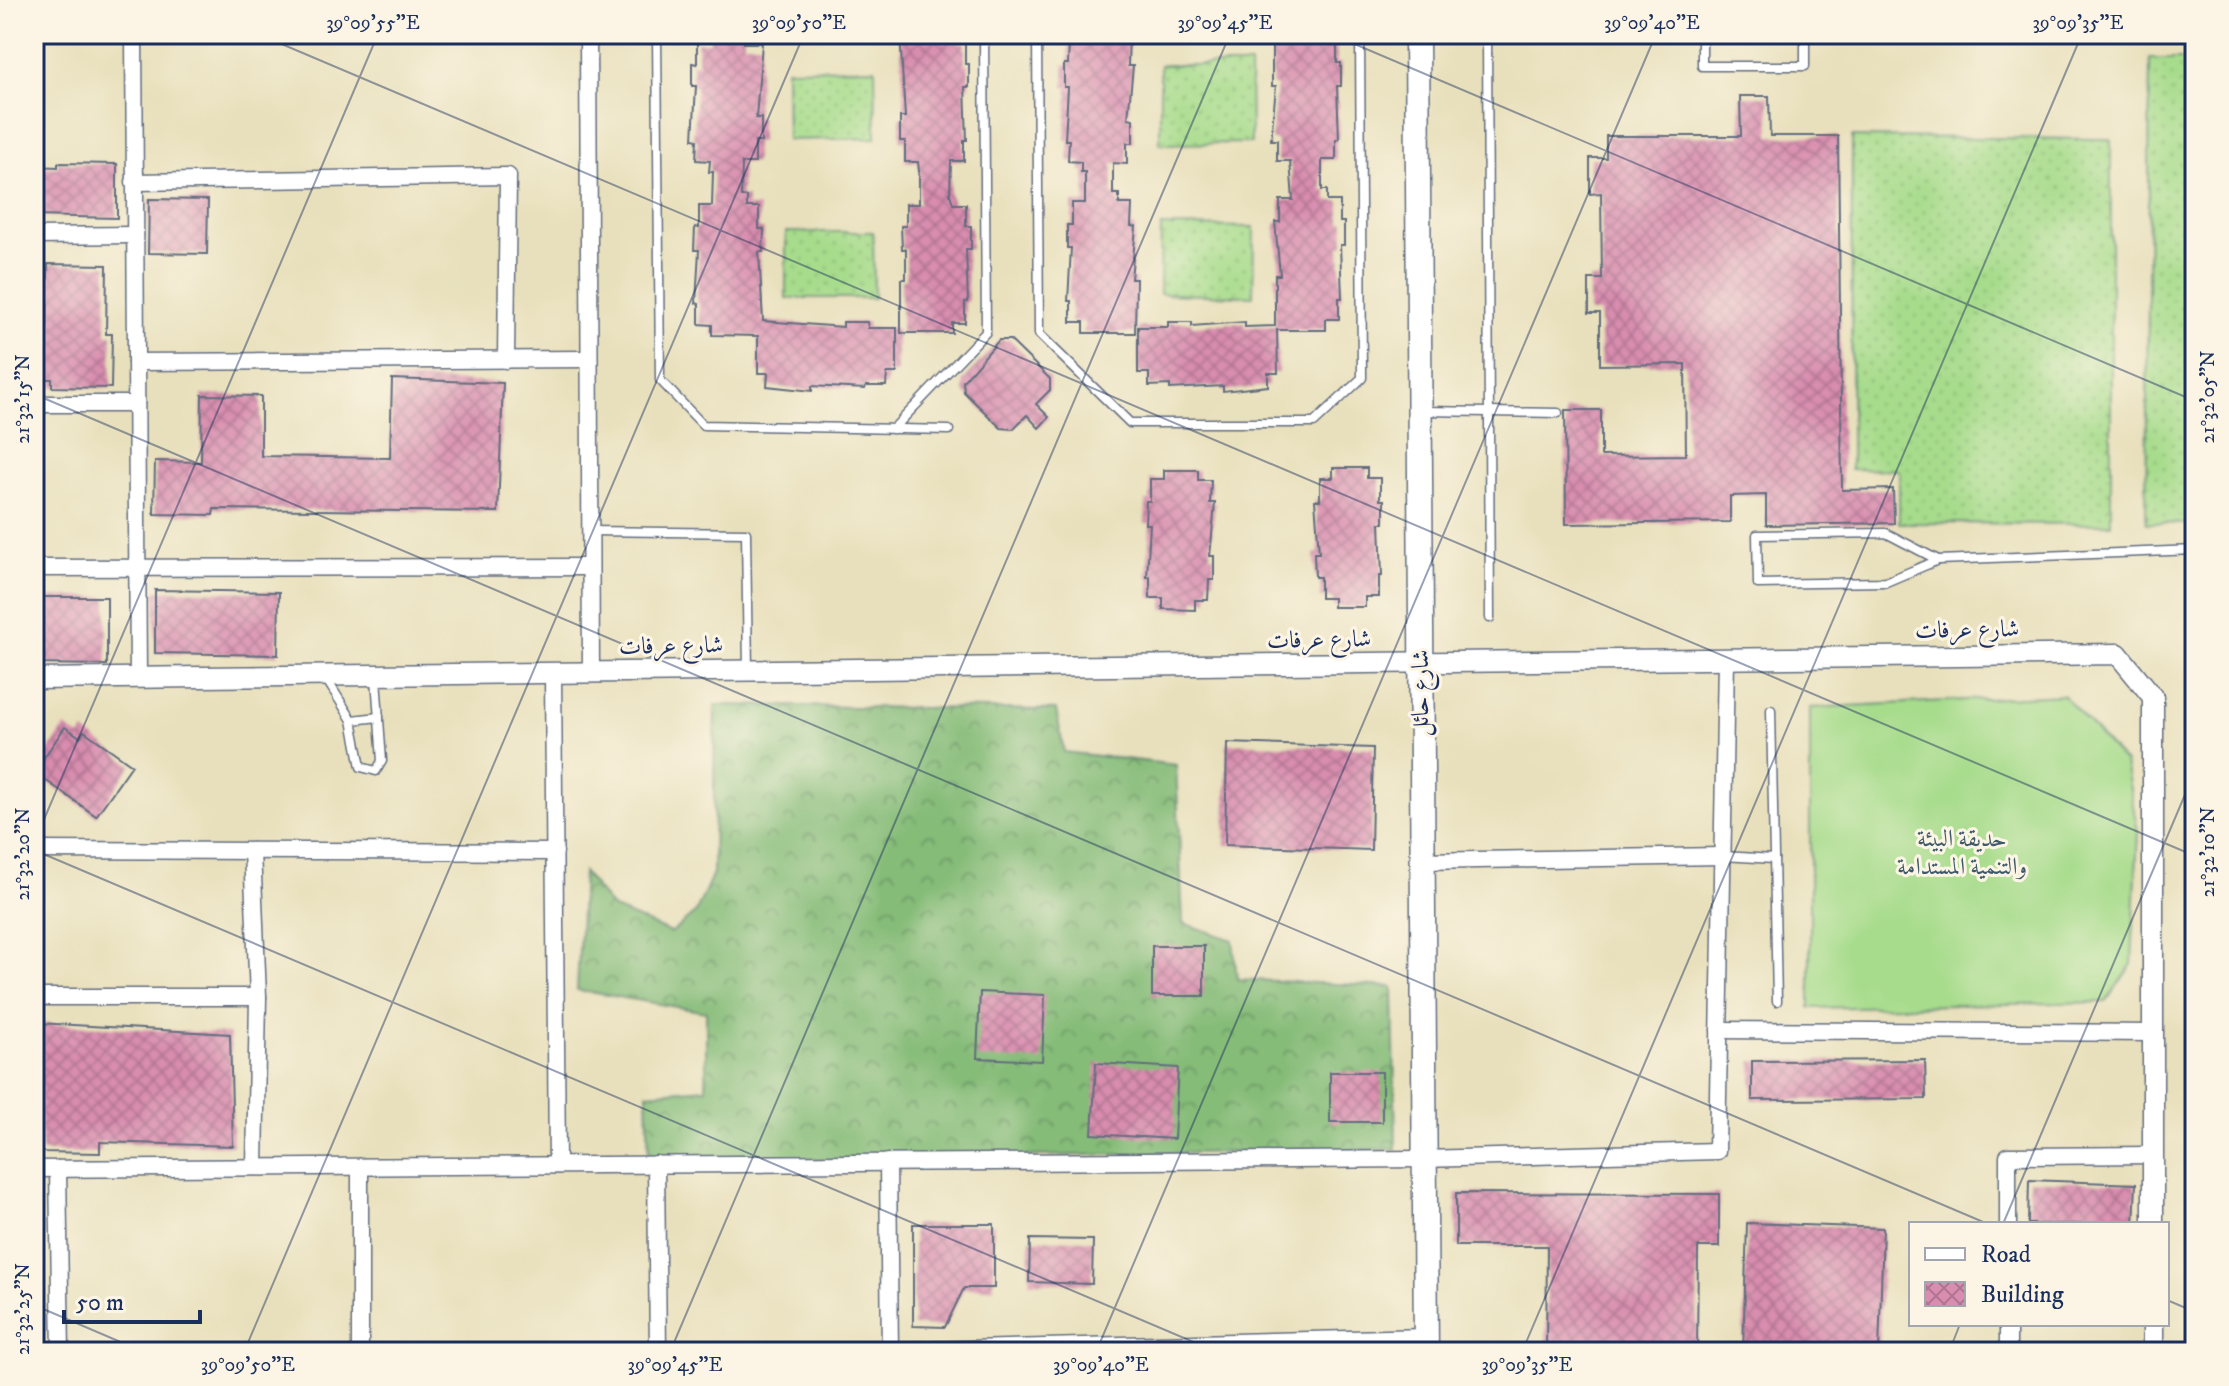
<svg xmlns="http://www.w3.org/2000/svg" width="2229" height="1386" font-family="'IM FELL DW Pica',Amiri,serif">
<defs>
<pattern id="grass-dots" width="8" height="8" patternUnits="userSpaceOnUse" patternTransform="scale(2)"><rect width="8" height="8" fill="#a7dc8c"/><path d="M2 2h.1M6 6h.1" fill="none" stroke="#8fbd7b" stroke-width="1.8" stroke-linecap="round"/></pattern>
<pattern id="forest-crowns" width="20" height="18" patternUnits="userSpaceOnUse" patternTransform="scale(2)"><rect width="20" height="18" fill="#85bc78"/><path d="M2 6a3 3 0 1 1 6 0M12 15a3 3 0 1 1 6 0" fill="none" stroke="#6c9966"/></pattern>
<pattern id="building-cross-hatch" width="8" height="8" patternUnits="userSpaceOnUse" patternTransform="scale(2)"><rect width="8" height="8" fill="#d98daf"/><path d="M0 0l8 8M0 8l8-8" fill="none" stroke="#af7492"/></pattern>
</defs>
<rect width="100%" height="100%" fill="#fcf5e5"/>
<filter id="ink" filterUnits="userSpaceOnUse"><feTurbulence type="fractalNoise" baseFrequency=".0125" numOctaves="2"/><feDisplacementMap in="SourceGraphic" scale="16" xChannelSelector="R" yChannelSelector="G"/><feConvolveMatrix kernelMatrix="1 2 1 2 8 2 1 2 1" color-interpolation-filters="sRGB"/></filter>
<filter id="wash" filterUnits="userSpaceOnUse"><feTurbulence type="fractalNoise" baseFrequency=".006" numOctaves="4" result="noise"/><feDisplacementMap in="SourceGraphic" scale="32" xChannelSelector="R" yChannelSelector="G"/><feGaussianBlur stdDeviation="1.8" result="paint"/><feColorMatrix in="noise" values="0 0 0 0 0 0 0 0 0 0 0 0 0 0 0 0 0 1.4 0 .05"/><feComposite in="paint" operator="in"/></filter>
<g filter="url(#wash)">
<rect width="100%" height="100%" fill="#e8e0bc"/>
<!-- grass -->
<g fill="url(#grass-dots)" stroke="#618675" stroke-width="2">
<polygon points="2150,59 2195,59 2195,524 2146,523"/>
<polygon points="1160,65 1250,65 1251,143 1160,144"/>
<polygon points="875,68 876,138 787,140 786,69"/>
<polygon points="1852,137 2111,139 2111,524 1899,523 1899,470 1851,469"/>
<polygon points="1161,226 1254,227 1253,296 1160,294"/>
<polygon points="786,232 873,232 874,298 786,298"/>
</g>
<!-- forest -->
<polygon fill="url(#forest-crowns)" stroke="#50766b" stroke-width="2" points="715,705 1056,710 1064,752 1176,765 1183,923 1233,940 1237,979 1393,987 1396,1149 649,1164 647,1093 706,1088 706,1012 577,990 583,872 612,908 671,933 696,912 713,873"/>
<!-- garden -->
<polygon fill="#a7dc8c" stroke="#618675" stroke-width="2" points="2063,695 2125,763 2138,832 2132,964 2106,1002 1810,1008 1810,708"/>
<g id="blocks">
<!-- building -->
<g fill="url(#building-cross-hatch)">
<polygon points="710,34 744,34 744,43 762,43 756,118 761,118 761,142 755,142 755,163 742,163 741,197 747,197 747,207 759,207 759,229 764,229 763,252 759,252 763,321 843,327 843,322 867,322 868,328 897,328 897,373 887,373 886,386 866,386 865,389 812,386 812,391 767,386 768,373 758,373 758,336 712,335 712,325 699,324 699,304 696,303 699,250 694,250 695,227 699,228 699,206 712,206 713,172 709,172 710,161 696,160 697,140 693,139 696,86 692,86 692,63 697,64 697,42 710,42"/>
<polygon points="900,34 952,34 952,42 965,42 965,64 969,64 969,87 965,87 967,140 964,140 964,161 951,161 950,194 953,204 966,204 966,226 971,226 971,249 966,249 968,302 965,302 965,323 952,323 952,333 901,333 901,279 906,279 906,249 902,249 901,226 906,226 906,204 919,204 919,171 918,162 905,162 905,141 900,141 900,117 905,117"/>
<polygon points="1082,34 1129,34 1128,66 1133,66 1128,118 1133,119 1133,143 1127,143 1127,164 1113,163 1113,194 1119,194 1119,204 1132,204 1131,226 1136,227 1131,279 1136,279 1135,333 1084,333 1084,322 1071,322 1071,301 1068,301 1071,248 1067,248 1067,225 1072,225 1072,203 1085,203 1085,172 1081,172 1081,162 1068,161 1069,140 1065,140 1068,87 1064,87 1064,64 1068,64 1069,43 1082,43"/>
<polygon points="1290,34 1324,34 1324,41 1337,41 1337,63 1341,63 1341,86 1337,86 1339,139 1336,139 1336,160 1322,160 1322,190 1327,190 1327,201 1340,201 1340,222 1344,222 1344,245 1340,245 1342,298 1339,298 1339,319 1326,319 1326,330 1277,330 1278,373 1268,373 1268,386 1223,391 1223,386 1170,389 1170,385 1149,386 1149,373 1138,373 1138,327 1168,327 1168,322 1192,322 1192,326 1245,322 1245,327 1275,326 1275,275 1280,275 1275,222 1280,222 1280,200 1293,200 1290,161 1277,161 1277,140 1271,140 1276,86 1272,86 1272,40 1289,41"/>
<polygon points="1740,96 1769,96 1770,136 1838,136 1842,490 1893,489 1894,523 1766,525 1766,495 1730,496 1730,522 1566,524 1565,410 1601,410 1601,456 1686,455 1685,364 1600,365 1600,313 1589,313 1589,279 1602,279 1601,193 1590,194 1590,158 1606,158 1606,136 1741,136"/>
<polygon points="58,163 117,164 117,218 34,216 34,166 58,167"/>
<polygon points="149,199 208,200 207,254 148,253"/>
<polygon points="48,264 107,265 106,334 112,334 111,388 52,387 52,379 34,379 34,325 47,326"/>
<polygon points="999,340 1010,340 1050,379 1050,390 1036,404 1049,417 1039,428 1027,415 1013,429 1001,428 964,392 963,381"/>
<polygon points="392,379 503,383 498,512 214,509 213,515 154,514 155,461 201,462 202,395 261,396 261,456 390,458"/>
<polygon points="1333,468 1367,468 1367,478 1380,478 1380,500 1384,500 1384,523 1380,523 1382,576 1379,576 1379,597 1365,597 1365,607 1333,607 1333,598 1320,598 1320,577 1315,577 1314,553 1319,553 1315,500 1320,500 1320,478 1333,478"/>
<polygon points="1164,470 1198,470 1198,480 1211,480 1210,503 1215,503 1210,556 1214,556 1214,580 1209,580 1208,600 1195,600 1195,610 1163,609 1163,598 1150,598 1150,577 1147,577 1150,524 1145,524 1146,501 1150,501 1150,479 1164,479"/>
<polygon points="155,590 279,592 278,655 155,653"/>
<polygon points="34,597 107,597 107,665 34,664"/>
<polygon points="65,727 80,737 84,731 132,765 96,816 34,772"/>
<polygon points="1227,743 1373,748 1371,850 1225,845"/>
<rect x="1152" y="946" width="52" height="50"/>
<polygon points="980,992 1045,995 1042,1061 977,1058"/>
<polygon points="38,1023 230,1034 233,1146 100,1142 100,1153 41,1152"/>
<polygon points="1925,1060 1926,1099 1752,1100 1752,1061"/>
<polygon points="1096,1063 1178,1068 1174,1139 1092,1134"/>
<rect x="1330" y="1072" width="52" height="50"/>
<polygon points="2029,1180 2136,1184 2134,1224 2028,1224"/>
<polygon points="1456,1193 1719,1194 1719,1247 1698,1247 1697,1352 1546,1352 1547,1246 1456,1246"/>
<polygon points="1747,1223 1883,1228 1879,1352 1743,1352"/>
<polygon points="913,1224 994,1224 994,1288 964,1288 945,1327 913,1326"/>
<polygon points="1030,1239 1093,1240 1092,1284 1029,1282"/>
</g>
</g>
</g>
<g filter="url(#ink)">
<use href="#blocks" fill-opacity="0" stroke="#636d7f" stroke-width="2"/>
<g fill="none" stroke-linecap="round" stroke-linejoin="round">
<defs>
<g id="service">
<polyline points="657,34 660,380 703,425 949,430"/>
<polyline points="1037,34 1039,334 1130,423 1314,423 1362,378 1360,34"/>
<polyline points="1487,34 1490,618"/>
<polyline points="1702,34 1702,66 1805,66 1805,34"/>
<polyline points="1424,411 1558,413"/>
<polyline points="893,429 986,332 984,34"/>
<polyline points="590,531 746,533 748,671"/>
<polygon points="1886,533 1938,560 1886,582 1758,584 1757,535"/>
<polyline points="1938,560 2195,550"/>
<polyline points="325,677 352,720 361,767 376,771 382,761 376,678"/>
<polyline points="1771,710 1777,1001"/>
<polyline points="352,720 379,717"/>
<polyline points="1723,856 1774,859"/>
</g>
<g id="minor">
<polyline points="134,34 138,678"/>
<polyline points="588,34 591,673"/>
<polyline points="134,182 508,176 506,360"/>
<polyline points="34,236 135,235"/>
<polyline points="136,362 589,359"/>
<polyline points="34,404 136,404"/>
<polyline points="34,568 589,567"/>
<polyline points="553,674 557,1165"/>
<polyline points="34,850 555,852"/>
<polyline points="252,851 258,997 255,1167"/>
<polyline points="1421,861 1721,856"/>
<polyline points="34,997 258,997"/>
<polyline points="1719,1030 2153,1033"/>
<polyline points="888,1162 890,1352"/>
<polyline points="656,1164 658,1352"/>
<polyline points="360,1167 360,1352"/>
<polyline points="34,1169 1422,1159 1717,1151 1726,660"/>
<polyline points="58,1169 61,1352"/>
<polyline points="2008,1224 2008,1156 2153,1155"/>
<polyline points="2008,1324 2008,1352"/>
<polyline points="890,1351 1426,1337"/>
</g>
<g id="tertiary">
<polyline points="34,679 2118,654 2153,697 2153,1224"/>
<polyline points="2153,1352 2153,1324"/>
</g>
<polyline id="primary" points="1417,34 1426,1352"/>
</defs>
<!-- service casing -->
<use href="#service" stroke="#636d7f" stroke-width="11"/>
<!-- minor casing -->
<use href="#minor" stroke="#636d7f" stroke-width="19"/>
<!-- tertiary casing -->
<use href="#tertiary" stroke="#636d7f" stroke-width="23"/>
<!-- primary casing -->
<use href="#primary" stroke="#636d7f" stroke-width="27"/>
<!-- service -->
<use href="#service" stroke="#fff" stroke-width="8"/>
<!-- minor -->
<use href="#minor" stroke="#fff" stroke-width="16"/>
<!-- tertiary -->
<use href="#tertiary" stroke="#fff" stroke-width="20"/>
<!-- primary -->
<use href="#primary" stroke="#fff" stroke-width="24"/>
</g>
</g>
<!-- ticks -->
<path fill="none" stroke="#1b2f5e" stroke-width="2" stroke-opacity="0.45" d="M258,34L2195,856M1331,34L2195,401M34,394L1988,1224M34,843L378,34M34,850L1217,1352M2003,1224L2195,771M2167,1300L2195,1312M34,1305L144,1352M244,1352L804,34M670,1352L1230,34M1096,1352L1656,34M1522,1352L2082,34M1949,1352L1960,1324"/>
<g text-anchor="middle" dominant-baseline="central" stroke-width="6" stroke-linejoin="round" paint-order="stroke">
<!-- street labels -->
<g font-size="24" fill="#1b2f5e" stroke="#fcf5e5">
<text transform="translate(1967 630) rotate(-1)">شارع عرفات</text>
<text transform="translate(1319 640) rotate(-1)">شارع عرفات</text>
<text transform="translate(671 646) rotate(-1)">شارع عرفات</text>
<text transform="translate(1421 693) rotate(-90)">شارع حائل</text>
</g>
<!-- park labels -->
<g font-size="24" fill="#3e5a6a" stroke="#fcf5e5">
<text x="1962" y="839">حديقة البيئة<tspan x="1962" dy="28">والتنمية المستدامة</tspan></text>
</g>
</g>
<!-- margin -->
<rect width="2229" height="1386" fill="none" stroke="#fcf5e5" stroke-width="88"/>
<!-- legend -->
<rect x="1909" y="1222" width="260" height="104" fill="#fcf5e5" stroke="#a2a6af" stroke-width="2"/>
<rect x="1925" y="1248" width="40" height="12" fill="#ffffff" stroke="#a2a6af" stroke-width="2"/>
<text x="1981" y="1262" font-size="24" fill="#1b2f5e">Road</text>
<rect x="1925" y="1282" width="40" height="24" fill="url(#building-cross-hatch)" stroke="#a2a6af" stroke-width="2"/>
<text x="1981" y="1302" font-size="24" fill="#1b2f5e">Building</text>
<!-- scale -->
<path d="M64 1310v12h136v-12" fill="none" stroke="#1b2f5e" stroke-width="4"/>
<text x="76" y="1310" font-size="24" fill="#1b2f5e" stroke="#fcf5e5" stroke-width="6" paint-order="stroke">50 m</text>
<rect x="44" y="44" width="2141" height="1298" fill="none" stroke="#1b2f5e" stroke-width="3"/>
<g font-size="20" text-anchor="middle" fill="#1b2f5e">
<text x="373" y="29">39°09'55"E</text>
<text x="799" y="29">39°09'50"E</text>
<text x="1225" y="29">39°09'45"E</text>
<text x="1652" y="29">39°09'40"E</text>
<text x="2078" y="29">39°09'35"E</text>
<text transform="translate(2207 397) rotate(-90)" y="7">21°32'05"N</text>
<text transform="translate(22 399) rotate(-90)" y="7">21°32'15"N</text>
<text transform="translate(2207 852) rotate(-90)" y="7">21°32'10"N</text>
<text transform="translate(22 854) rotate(-90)" y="7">21°32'20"N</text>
<text transform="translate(22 1309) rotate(-90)" y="7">21°32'25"N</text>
<text x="248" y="1371">39°09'50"E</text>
<text x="675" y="1371">39°09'45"E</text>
<text x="1101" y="1371">39°09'40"E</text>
<text x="1527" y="1371">39°09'35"E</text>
</g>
</svg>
